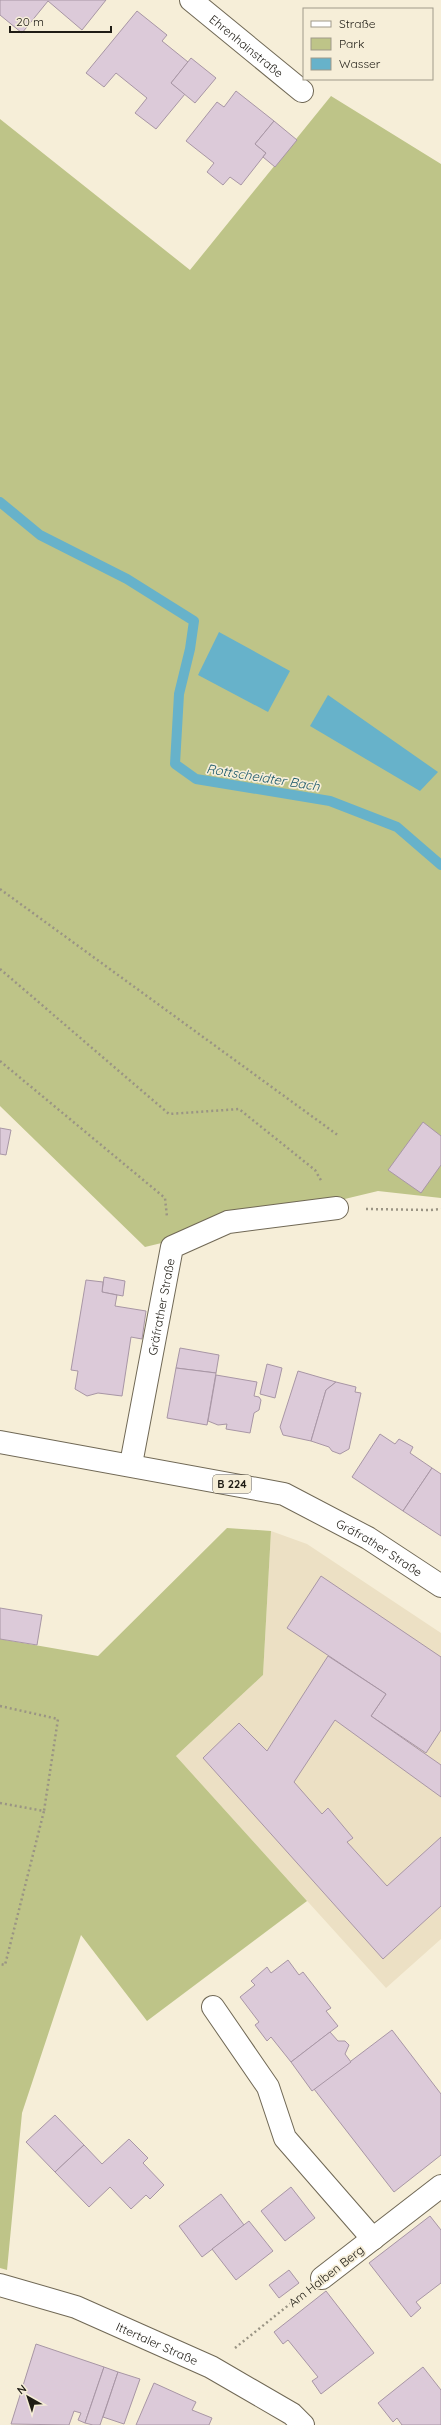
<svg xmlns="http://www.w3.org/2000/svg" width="441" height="2425" font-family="Quicksand,sans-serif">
<rect width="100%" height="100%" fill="#f6eed8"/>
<!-- built -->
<polygon fill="#ece0c4" points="271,1531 307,1544 441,1633 441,1939 386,1988 176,1756 263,1675"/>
<!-- green -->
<g fill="#bec488">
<polygon points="331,96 441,164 441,1198 378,1191 145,1247 0,1106 0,119 190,270"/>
<polygon points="227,1528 271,1531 263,1675 176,1756 307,1901 147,2021 81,1935 22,2113 7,2270 0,2268 0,1639 98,1656"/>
</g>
<!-- water -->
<g fill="#67b2ca">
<polygon points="219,632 290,671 268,712 198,675"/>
<polygon points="328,695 438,772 420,791 310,726"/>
</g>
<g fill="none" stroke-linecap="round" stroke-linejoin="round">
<!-- stream -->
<polyline stroke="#67b2ca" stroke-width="10" points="0,502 40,535 127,579 194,621 190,649 179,694 175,764 196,779 330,801 397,827 441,865"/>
</g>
<!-- building -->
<g fill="#dccad9" stroke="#a896a5">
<polygon points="0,0 106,0 82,30 48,1 22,33 0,15"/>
<polygon points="137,11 167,35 162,41 188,62 171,83 185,94 156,129 135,113 147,98 116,73 104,87 86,73"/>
<polygon points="191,58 216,78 195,103 171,83"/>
<polygon points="236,91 274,121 255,144 266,153 263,157 241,185 230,177 223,185 207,172 214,163 186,141 217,102 224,107"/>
<polygon points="274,121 297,140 275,167 263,157 266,153 255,144"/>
<polygon points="423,1122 441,1136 441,1165 421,1193 388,1170"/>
<polygon points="0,1128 11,1130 6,1155 0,1154"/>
<polygon points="104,1277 125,1281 123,1296 102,1292"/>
<polygon points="86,1280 103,1282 102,1292 117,1295 115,1306 146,1311 142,1339 131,1337 122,1396 98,1393 87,1396 75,1389 78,1371 71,1370"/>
<polygon points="180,1348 219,1355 216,1373 176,1368"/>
<polygon points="267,1364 282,1368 275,1398 260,1394"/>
<polygon points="176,1368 216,1373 207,1425 167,1418"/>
<polygon points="298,1371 336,1382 326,1390 311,1441 283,1435 280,1427"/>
<polygon points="216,1375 257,1382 254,1396 259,1397 261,1400 259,1410 254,1413 250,1433 226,1429 227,1424 218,1425 208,1421"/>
<polygon points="336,1382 356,1387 355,1392 361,1393 349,1449 340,1454 332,1451 329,1447 311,1441 326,1390"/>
<polygon points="380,1434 395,1444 399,1439 413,1447 410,1453 432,1468 403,1511 352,1477"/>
<polygon points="432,1468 441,1474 441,1536 403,1511"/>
<polygon points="321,1576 441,1657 441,1730 426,1753 371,1716 386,1694 287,1628"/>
<polygon points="0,1608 42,1615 37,1645 0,1639"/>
<polygon points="328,1656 386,1694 371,1716 441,1765 441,1797 335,1720 294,1782 322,1814 328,1808 353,1838 347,1842 387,1886 441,1837 441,1906 383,1959 203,1758 239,1723 267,1751"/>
<polygon points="288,1960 299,1975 303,1972 331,2008 326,2011 338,2026 291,2062 271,2037 267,2041 255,2025 259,2022 240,1997 255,1985 251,1981 267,1967 271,1973"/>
<polygon points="392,2030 441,2094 441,2155 394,2192 314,2089"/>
<polygon points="330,2032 338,2041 345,2041 349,2045 345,2054 351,2062 312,2091 291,2062"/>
<polygon points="55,2115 84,2145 55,2172 26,2142"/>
<polygon points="129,2139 148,2158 143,2163 164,2185 150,2199 146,2195 131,2209 110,2187 89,2207 55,2172 84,2145 102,2164"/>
<polygon points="291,2187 315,2218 285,2241 261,2211"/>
<polygon points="221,2194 244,2225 202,2257 179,2226"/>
<polygon points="430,2216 441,2230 441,2283 416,2302 421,2308 411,2317 369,2263"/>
<polygon points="249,2221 273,2251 236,2280 212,2249"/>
<polygon points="289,2270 299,2283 279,2298 269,2285"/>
<polygon points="326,2291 374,2353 321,2394 312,2381 318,2377 288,2340 283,2344 274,2332"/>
<polygon points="36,2344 104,2367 85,2423 78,2420 81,2413 74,2411 69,2425 11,2424"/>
<polygon points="104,2367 118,2372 100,2425 93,2425 85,2423"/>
<polygon points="423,2367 441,2390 441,2425 402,2425 397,2418 393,2422 378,2403"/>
<polygon points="118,2372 140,2379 124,2424 103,2417"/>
<polygon points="154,2383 196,2402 192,2410 212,2418 209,2425 136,2425"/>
</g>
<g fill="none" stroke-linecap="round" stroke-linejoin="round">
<defs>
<g id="minor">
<path id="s1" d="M191,0L302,91"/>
<path id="s2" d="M131,1464L172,1247L228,1222L337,1208"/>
<polyline points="213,2007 268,2087 285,2138 373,2239"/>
<polyline points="322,2278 441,2186"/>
<path id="s3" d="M0,2285L76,2307L211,2367L292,2414L303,2425"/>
</g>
<g id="major">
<path id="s4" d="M0,1442L284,1494L368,1538L441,1586"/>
</g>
</defs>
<!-- minor casing -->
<use href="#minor" stroke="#706855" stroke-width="24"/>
<!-- major casing -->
<use href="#major" stroke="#706855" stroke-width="24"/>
<!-- path -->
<g stroke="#9a9484" stroke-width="2.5" stroke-dasharray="2 3" stroke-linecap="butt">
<polyline points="0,889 339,1136"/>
<polyline points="0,969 169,1114 239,1109 315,1170 322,1182"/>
<polyline points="0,1061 165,1198 167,1217"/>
<polyline points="366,1209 430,1210 441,1209"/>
<polyline points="0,1706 58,1719 44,1811"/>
<polyline points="0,1803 44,1811 5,1965 0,1964"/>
<polyline points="235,2348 300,2296"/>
</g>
<!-- minor -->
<use href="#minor" stroke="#fff" stroke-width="22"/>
<!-- major -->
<use href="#major" stroke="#fff" stroke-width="22"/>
</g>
<g text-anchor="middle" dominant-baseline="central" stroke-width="3.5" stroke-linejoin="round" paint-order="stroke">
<!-- shield labels -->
<rect fill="#f6eed8" stroke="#605b50" stroke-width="1" x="213" y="1475" width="38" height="18" rx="3"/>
<g font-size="11" font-weight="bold" fill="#1f1c15">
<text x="232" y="1484">B 224</text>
</g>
<!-- street labels -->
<g font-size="12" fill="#1f1c15" stroke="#f6eed8">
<text stroke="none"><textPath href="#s1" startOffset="72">Ehrenhainstraße</textPath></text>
<text stroke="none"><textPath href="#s2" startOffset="160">Gräfrather Straße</textPath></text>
<text stroke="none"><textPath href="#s4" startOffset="398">Gräfrather Straße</textPath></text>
<text transform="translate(326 2276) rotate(-38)">Am Halben Berg</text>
<text stroke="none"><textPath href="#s3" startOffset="168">Ittertaler Straße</textPath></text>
</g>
<!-- water labels -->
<g font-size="13" font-style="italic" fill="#1b586a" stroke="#f6eed8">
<text transform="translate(263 777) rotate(9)">Rottscheidter Bach</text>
</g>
</g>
<!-- legend -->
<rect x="303" y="8" width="130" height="72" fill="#f6eed8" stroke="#a09a8a"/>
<rect x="311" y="21" width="20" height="6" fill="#ffffff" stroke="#a09a8a"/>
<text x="339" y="28" font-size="12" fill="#1f1c15">Straße</text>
<rect x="311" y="38" width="20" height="12" fill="#bec488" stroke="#a09a8a"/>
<text x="339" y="48" font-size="12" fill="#1f1c15">Park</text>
<rect x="311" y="58" width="20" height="12" fill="#67b2ca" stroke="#a09a8a"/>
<text x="339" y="68" font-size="12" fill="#1f1c15">Wasser</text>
<!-- north arrow -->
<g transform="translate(28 2397) rotate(321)" stroke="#f6eed8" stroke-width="3" paint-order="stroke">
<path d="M0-3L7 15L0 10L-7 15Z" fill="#1f1c15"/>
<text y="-6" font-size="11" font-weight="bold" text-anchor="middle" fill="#1f1c15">N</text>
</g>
<!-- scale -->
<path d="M10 26v6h101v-6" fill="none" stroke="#1f1c15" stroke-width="2"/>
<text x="16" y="26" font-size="12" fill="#1f1c15" stroke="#f6eed8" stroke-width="3" paint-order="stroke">20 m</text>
</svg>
